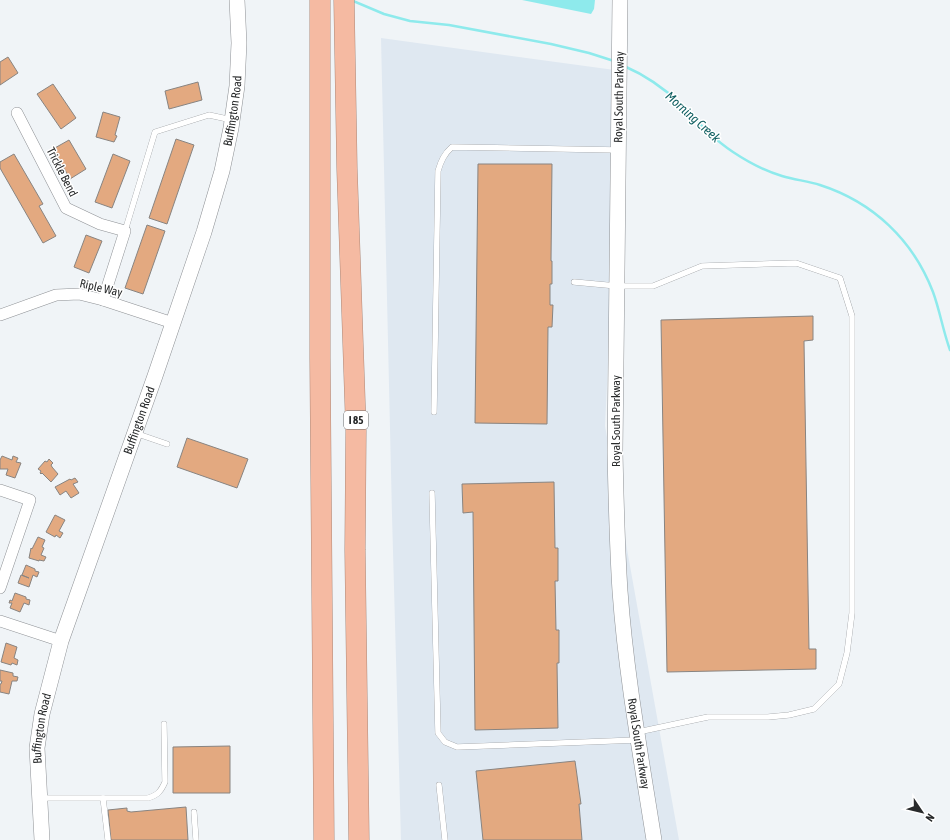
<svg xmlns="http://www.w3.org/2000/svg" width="950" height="840" font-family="'Asap Condensed',sans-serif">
<rect width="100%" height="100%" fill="#f0f4f7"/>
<!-- built -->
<polygon fill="#dfe8f1" points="381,38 622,71 605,426 679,840 401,840 392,515"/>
<!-- water -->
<polygon fill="#8eeaec" points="522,0 595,0 594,9 591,14"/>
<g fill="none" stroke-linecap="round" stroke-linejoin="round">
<!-- stream -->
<g stroke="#8eeaec" stroke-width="2.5">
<polyline points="351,0 384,14 410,21 449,25 551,44 589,53 614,61"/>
<path d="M624,66C645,75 665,89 682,105C698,122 713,139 733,152C748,162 765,171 782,176C795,180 808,181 820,185C873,202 913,240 933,292C940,311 943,331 950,350"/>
</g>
</g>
<!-- building -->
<g fill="#e3a980" stroke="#888481">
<polygon points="8,57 18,73 0,85 0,62"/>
<polygon points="198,82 202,100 169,109 165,91"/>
<polygon points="53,84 76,118 61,129 37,94"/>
<polygon points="103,112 120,117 115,135 117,136 114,142 96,137"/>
<polygon points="176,139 194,145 167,224 149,218"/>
<polygon points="69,140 86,169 70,179 53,149"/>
<polygon points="14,154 43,204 39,206 56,236 43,243 0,168 0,162"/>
<polygon points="113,154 130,161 112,208 95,202"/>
<polygon points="478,164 552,164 551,261 552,261 552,284 550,284 550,305 553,305 552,327 548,327 547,424 475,423"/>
<polygon points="147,225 165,231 143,294 125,288"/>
<polygon points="86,235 102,241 89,273 74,267"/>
<polygon points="813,316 813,340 804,341 809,649 816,649 816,669 667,672 661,320"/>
<polygon points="187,438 248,459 237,488 177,467"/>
<polygon points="2,456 12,460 13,456 18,458 16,462 21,463 15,478 6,475 8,469 0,469 0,460"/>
<polygon points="49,459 53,463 51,465 52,467 58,474 51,482 42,473 41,474 40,473 41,471 38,469 45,461 47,462"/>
<polygon points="75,478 78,482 73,484 79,493 71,498 66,491 60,495 55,487 70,479 71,480"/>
<polygon points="554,482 555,548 558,548 558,581 555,581 556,630 559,630 559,663 557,663 558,728 475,730 473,512 463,513 462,484"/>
<polygon points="55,515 65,520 59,531 63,533 60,538 56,535 55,537 46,532"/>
<polygon points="38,537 45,540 42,547 44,548 41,555 46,557 44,561 39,560 39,561 29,558 31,548 32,549"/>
<polygon points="26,565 35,569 35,571 39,572 37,577 33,575 29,587 18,583 21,575 29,578 22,575"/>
<polygon points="15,593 26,597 26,599 30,600 29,605 24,603 20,612 10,608 12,603 9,603 10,600 12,601"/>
<polygon points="6,643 17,647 14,658 18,660 17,665 12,663 11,665 1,662"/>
<polygon points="0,670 13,673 13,676 18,677 17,681 12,681 9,694 0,692 0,684 1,684 2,681 0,681"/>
<polygon points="230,746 230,793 173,793 173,747"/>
<polygon points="575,761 581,804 579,804 582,840 483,840 476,771"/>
<polygon points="186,807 188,840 111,840 108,810 127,808 127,811 131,812"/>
</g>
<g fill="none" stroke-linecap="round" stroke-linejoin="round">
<defs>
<g id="lane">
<polyline points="125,231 155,132 209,115 232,120"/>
<polyline points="574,282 617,286 653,286 702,266 796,263 840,278 852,316 852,613 847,653 839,684 814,709 789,715 768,717 708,717 638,732"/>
<path d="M434,412L438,171C441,161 444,154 452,147L618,150"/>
<polyline points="135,433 167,444"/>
<polyline points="432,493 438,733 445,742 457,747 637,740"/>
<polyline points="439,785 445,840"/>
<path d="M41,798H148C158,795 161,791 165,782L164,724"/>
<polyline points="103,798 108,840"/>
<polyline points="194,812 196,840"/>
</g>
<g id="street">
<polyline points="17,113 66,208 100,224 125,231 103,300"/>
<polyline points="0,315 56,295 79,294 103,300 173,323"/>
<polyline points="0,490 30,500 0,588"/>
<polyline points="0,621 61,641"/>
</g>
<g id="secondary">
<path id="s1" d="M620,0L615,452C616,499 617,545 620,591C626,675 641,757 654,840"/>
<path id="s2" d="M42,840L37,748L42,714L61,641L155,376L204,232L222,171L231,128L237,86L239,43L237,0"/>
</g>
<g id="highway">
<polyline points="320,0 320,358 324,840"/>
<polyline points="344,0 347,169 356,431 355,550 359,840"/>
</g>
</defs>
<!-- lane casing -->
<use href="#lane" stroke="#8e9195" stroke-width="6"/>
<!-- street casing -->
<use href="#street" stroke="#8e9195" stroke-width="12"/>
<!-- secondary casing -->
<use href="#secondary" stroke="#8e9195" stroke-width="16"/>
<!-- highway casing -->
<use href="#highway" stroke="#ad8878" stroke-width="21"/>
<!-- lane -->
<use href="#lane" stroke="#fff" stroke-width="5.5"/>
<!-- street -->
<use href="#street" stroke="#fff" stroke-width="11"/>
<!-- secondary -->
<use href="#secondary" stroke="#fff" stroke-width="15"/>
<!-- highway -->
<use href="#highway" stroke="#f5baa2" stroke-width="20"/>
</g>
<g text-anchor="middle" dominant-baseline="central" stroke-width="3" stroke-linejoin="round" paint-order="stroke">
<!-- shield labels -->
<rect fill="#fff" stroke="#686a6b" stroke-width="1" x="344" y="411" width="24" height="18" rx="3"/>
<g font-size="11" font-weight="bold" fill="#282a2b">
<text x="356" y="420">I 85</text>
</g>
<!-- street labels -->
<g font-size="12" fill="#282a2b" stroke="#fff">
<text transform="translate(619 97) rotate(-89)">Royal South Parkway</text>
<text stroke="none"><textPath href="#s2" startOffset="760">Buffington Road</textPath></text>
<text transform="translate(62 172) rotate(63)">Trickle Bend</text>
<text transform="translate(101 288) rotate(13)">Riple Way</text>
<text stroke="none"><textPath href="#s2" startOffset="436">Buffington Road</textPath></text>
<text transform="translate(616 421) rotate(-90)">Royal South Parkway</text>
<text stroke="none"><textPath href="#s2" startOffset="112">Buffington Road</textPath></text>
<text stroke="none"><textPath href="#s1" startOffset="745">Royal South Parkway</textPath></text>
</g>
<!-- water labels -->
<g font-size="13" font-style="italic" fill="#105f61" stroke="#fff">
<text transform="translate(693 117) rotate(42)">Morning Creek</text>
</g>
</g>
<!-- north arrow -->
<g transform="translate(922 812) rotate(125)" stroke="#ffffff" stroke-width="3" paint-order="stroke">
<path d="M0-3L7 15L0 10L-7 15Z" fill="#282a2b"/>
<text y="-6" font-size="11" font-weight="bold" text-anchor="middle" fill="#282a2b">N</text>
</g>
</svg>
